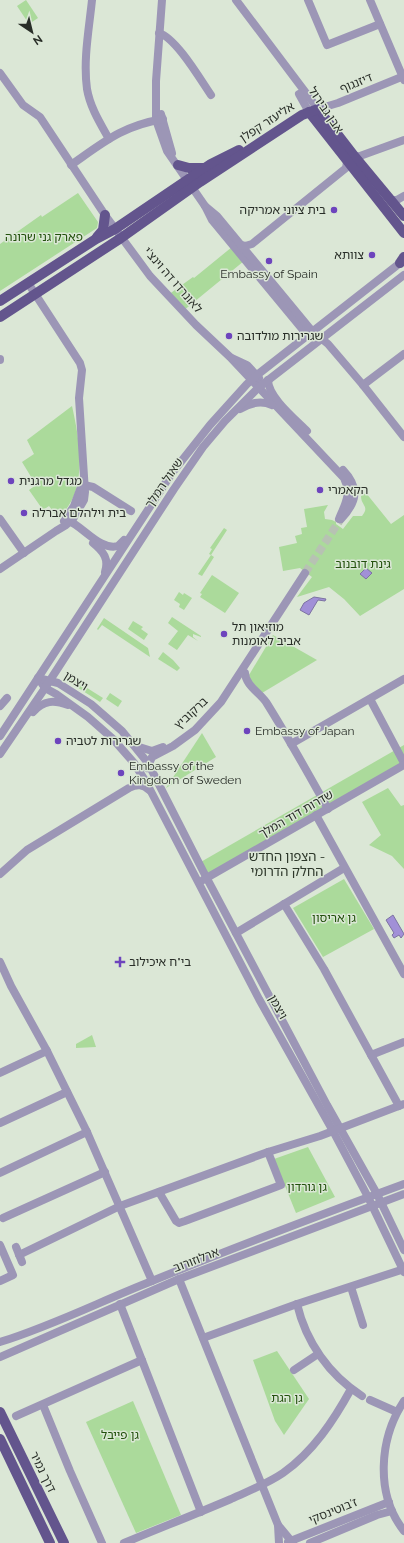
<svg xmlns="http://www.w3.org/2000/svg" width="404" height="1543" font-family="Raleway,'Noto Sans Hebrew',sans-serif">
<rect width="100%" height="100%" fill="#dbe7d6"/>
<!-- green -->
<g fill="#abda9b">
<polygon points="26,0 38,18 29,24 17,6"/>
<polygon points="78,193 98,222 97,228 0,291 0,244 41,215 42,217"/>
<polygon points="232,247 244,261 183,311 168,295 193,277 194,278"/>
<path d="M72,406C78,433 84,465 75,493C72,502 65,511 59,519L49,506L43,510L29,490L36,485L22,462L34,454L27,440Z"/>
<path d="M366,493L391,524L404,515V589L360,616L344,599L329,587L297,597L312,577L300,568L283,571L279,547L297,543L295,536L302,534L301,528L307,527L304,509L328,505L324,512L325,519L332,520L336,522V524L343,529L353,516H362C370,506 361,506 361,496Z"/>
<polygon points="224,528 227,530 211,555 214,557 202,576 198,574 211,555 209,554 212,549 210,548"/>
<polygon points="212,575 239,593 225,613 200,597 202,594 200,593"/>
<polygon points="179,592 183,595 184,593 192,598 184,610 179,607 180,604 174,600"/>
<polygon points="172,617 201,636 201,637 193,634 193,637 198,641 188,635 177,650 168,644 178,631 168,623"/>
<polygon points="104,618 148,648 150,657 102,625 98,630 97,629"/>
<polygon points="133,621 143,627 141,629 148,634 144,640 128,629"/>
<polygon points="273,635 317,660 262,693 251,681 249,675"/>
<polygon points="163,652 173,660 180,668 177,671 158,659"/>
<polygon points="68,676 103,698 100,702 66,680"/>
<polygon points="110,693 122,701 118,707 106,699"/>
<polygon points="202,733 216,757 166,788"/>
<polygon points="404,745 404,765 207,878 199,863"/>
<polygon points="388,788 401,806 404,805 404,869 392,856 369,845 381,835 362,802"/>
<polygon points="344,879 374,929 323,957 293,908"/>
<polygon points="92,1035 96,1047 76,1048 76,1044"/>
<polygon points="308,1147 335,1197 296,1213 274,1159"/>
<polygon points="277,1351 309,1399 284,1435 275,1421 253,1360"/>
<polygon points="133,1401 181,1515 136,1533 86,1422"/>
</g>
<!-- water -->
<g fill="#a190d7" stroke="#7d73a2">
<polygon points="366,568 372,573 366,579 360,574"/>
<polygon points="314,597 326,599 325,601 318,600 309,615 300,610 304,603"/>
<polygon points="393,915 404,934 401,938 399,935 394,938 392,935 394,933 386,920"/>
</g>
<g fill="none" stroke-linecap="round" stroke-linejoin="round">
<!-- minor-tunnel -->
<polyline stroke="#b7c2b3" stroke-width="8" stroke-dasharray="8 4" stroke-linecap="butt" points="305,573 340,520"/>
<!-- minor -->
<g stroke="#9c96b6" stroke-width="8">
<path d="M92,0C89,29 83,60 87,89C90,107 100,123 109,139"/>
<polyline points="162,0 156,81 156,120 167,151 205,206 212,220 303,330 304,337"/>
<polyline points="236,0 318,109 338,103 404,76"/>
<polyline points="308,0 327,45 380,24"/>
<polyline points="370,0 404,80"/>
<path d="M159,33C176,38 200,79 211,95"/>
<path d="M0,73L23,105L40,117L105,215L150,276L196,325L230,357L344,478C352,494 345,504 339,519"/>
<polyline points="299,94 309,112"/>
<polyline points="161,114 172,153"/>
<polyline points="355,157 360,156 404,140"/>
<path d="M71,165C104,142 122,126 163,119"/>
<polyline points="390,200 397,200 404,196"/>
<polyline points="205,206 217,216 312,331 328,344 363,385 404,437"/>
<polyline points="241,245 245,246 252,244 346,168 347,162"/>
<polyline points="232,358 247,365 259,378"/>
<polyline points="0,360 0,359"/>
<path d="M268,380C268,397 295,419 307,431"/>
<polyline points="363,385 404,354"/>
<path d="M240,409C250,403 261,400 272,405"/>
<polyline points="84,485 93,487 131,511"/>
<polyline points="0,519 24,553"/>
<path d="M341,519C357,502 360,488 343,470"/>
<path d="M67,520C83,526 100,551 118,546L124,540"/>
<polyline points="64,521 74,506 81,487 84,485"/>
<path d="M93,543C104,552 109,559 105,572"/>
<polyline points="0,569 56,531 66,525 73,519 84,500 85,492 79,398 82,370 80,363 28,283"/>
<path d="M245,673C246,686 259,692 266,702C288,737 308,773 328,809"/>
<polyline points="38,678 45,688 56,694 88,717 113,739 134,763 146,782 259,999 333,1131 368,1197 404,1272"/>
<polyline points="38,678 58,683 91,704 122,731 148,763 203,871 327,1105 377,1194 404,1250"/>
<polyline points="370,699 404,763"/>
<polyline points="0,706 7,698"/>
<path d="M33,712C44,700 54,700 68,705"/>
<polyline points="0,736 172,473 210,425 247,384 257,375 404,260"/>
<polyline points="291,744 404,679"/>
<polyline points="136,746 152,751 163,747"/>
<polyline points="0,754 45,688 174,489 203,447 225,421 258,388 404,275"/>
<polyline points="147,768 152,757 173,746 195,730 221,702 305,573"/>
<polyline points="316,815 404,974"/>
<path d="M0,874L27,850L129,788C137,784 143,784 149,790"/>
<polyline points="203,880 404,765"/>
<polyline points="284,904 324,969 399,1106"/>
<polyline points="236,933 344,868"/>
<polyline points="0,962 11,986 47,1051 87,1132 152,1281"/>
<polyline points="371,1055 404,1042"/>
<polyline points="0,1073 47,1051"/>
<polyline points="0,1123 67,1092"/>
<polyline points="0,1173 87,1132"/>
<polyline points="159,1192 176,1221 179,1223 185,1221 281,1185 268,1152"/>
<polyline points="3,1218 105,1172"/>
<polyline points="0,1245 13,1275 0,1281"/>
<polyline points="16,1247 22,1262"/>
<polyline points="19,1255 120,1206 268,1152 320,1136 404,1104"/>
<polyline points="179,1279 278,1525 293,1543"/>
<polyline points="351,1287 363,1325"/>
<polyline points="120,1304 201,1512"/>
<path d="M297,1304C306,1342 329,1375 362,1396"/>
<polyline points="203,1338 297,1304 404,1269"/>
<path d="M0,1342C52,1326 101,1301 152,1281C235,1247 320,1215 404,1184"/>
<polyline points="0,1357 179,1279 404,1194"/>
<polyline points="294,1370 318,1354"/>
<polyline points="370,1400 397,1412"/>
<path d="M404,1401C379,1439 375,1494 404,1531"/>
<polyline points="43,1405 70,1471 102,1543"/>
<polyline points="16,1416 142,1360"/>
<polyline points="278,1525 279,1543"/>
<polyline points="288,1542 389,1502"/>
<path d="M124,1543C160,1528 196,1514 231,1499C248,1491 267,1484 283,1473C313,1452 334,1420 351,1389"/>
<polyline points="310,1543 377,1515 392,1511"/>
</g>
<!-- major -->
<g stroke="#63558d" stroke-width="10">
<polyline points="318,109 355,157 404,216"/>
<polyline points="309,112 404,233"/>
<polyline points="178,165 189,168 205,168"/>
<polyline points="97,237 103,230 105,215"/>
<polyline points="400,263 404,257"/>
<polyline points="0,301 96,239 115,229 211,164 239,150"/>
<polyline points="0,317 121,238 200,182 302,115 318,109"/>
<polyline points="0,1412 64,1543"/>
<polyline points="0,1439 50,1543"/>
</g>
</g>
<!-- markers -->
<g fill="#6d44bd" stroke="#dbe7d6" stroke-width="1.5">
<circle cx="334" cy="210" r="4"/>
<circle cx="372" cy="255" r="4"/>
<circle cx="269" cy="261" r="4"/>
<circle cx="229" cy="336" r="4"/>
<circle cx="11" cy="481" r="4"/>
<circle cx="320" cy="490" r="4"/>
<circle cx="24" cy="513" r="4"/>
<circle cx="224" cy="634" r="4"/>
<circle cx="247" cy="731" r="4"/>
<circle cx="58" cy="741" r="4"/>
<circle cx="121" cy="773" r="4"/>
<path d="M118 956h4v4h4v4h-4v4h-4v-4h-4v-4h4z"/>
</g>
<g text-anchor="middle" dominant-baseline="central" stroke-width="3" stroke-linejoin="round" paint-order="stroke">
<!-- street labels -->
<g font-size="12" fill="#292e28" stroke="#dbe7d6">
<text transform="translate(356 83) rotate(-22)">דיזנגוף</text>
<text transform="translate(326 110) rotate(56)">אבן גבירול</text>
<text transform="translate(267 122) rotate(-33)">אליעזר קפלן</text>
<text transform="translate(173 280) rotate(49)">לאונרדו דה וינצ'י</text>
<text transform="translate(164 483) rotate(-56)">שאול המלך</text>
<text transform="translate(76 681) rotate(31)">ויצמן</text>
<text transform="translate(191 713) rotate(-43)">ברקוביץ</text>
<text transform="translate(296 814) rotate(-30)">שדרות דוד המלך</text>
<text transform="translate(278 1007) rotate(61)">ויצמן</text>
<text transform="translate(196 1260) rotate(-21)">ארלוזורוב</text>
<text transform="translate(43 1472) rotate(64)">דרך נמיר</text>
<text transform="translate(333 1511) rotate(-22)">ז'בוטינסקי</text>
</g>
<!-- poi labels -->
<g font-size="12" fill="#292e28" stroke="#dbe7d6" text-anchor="start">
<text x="326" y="210" text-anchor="end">בית ציוני אמריקה</text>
<text x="364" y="255" text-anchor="end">צוותא</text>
<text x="269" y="274" text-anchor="middle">Embassy of Spain</text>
<text x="237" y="336">שגרירות מולדובה</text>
<text x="19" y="481">מגדל מרגנית</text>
<text x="328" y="490">הקאמרי</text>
<text x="32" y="513">בית וילהלם אברלה</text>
<text x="232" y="627">מוזיאון תל<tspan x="232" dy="14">אביב לאומנות</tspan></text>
<text x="255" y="731">Embassy of Japan</text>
<text x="66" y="741">שגרירות לטביה</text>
<text x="129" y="766">Embassy of the<tspan x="129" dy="14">Kingdom of Sweden</tspan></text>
<text x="129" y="962">בי"ח איכילוב</text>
</g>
<!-- park labels -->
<g font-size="12" fill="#22500c" stroke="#dbe7d6">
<text x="44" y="237">פארק גני שרונה</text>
<text x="363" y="564">גינת דובנוב</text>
<text x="334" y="918">גן אריסון</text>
<text x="307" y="1187">גן גורדון</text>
<text x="287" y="1398">גן הגת</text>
<text x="120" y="1435">גן פייבל</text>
</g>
<!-- neighbourhood labels -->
<g font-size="13" fill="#2d372a" stroke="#dbe7d6">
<text x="287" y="856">הצפון החדש -<tspan x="287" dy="15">החלק הדרומי</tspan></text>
</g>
</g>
<!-- north arrow -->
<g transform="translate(32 32) rotate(145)" stroke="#dbe7d6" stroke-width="3" paint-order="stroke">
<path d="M0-3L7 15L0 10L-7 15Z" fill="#292e28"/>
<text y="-6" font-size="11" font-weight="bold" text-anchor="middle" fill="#292e28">N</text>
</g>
</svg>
